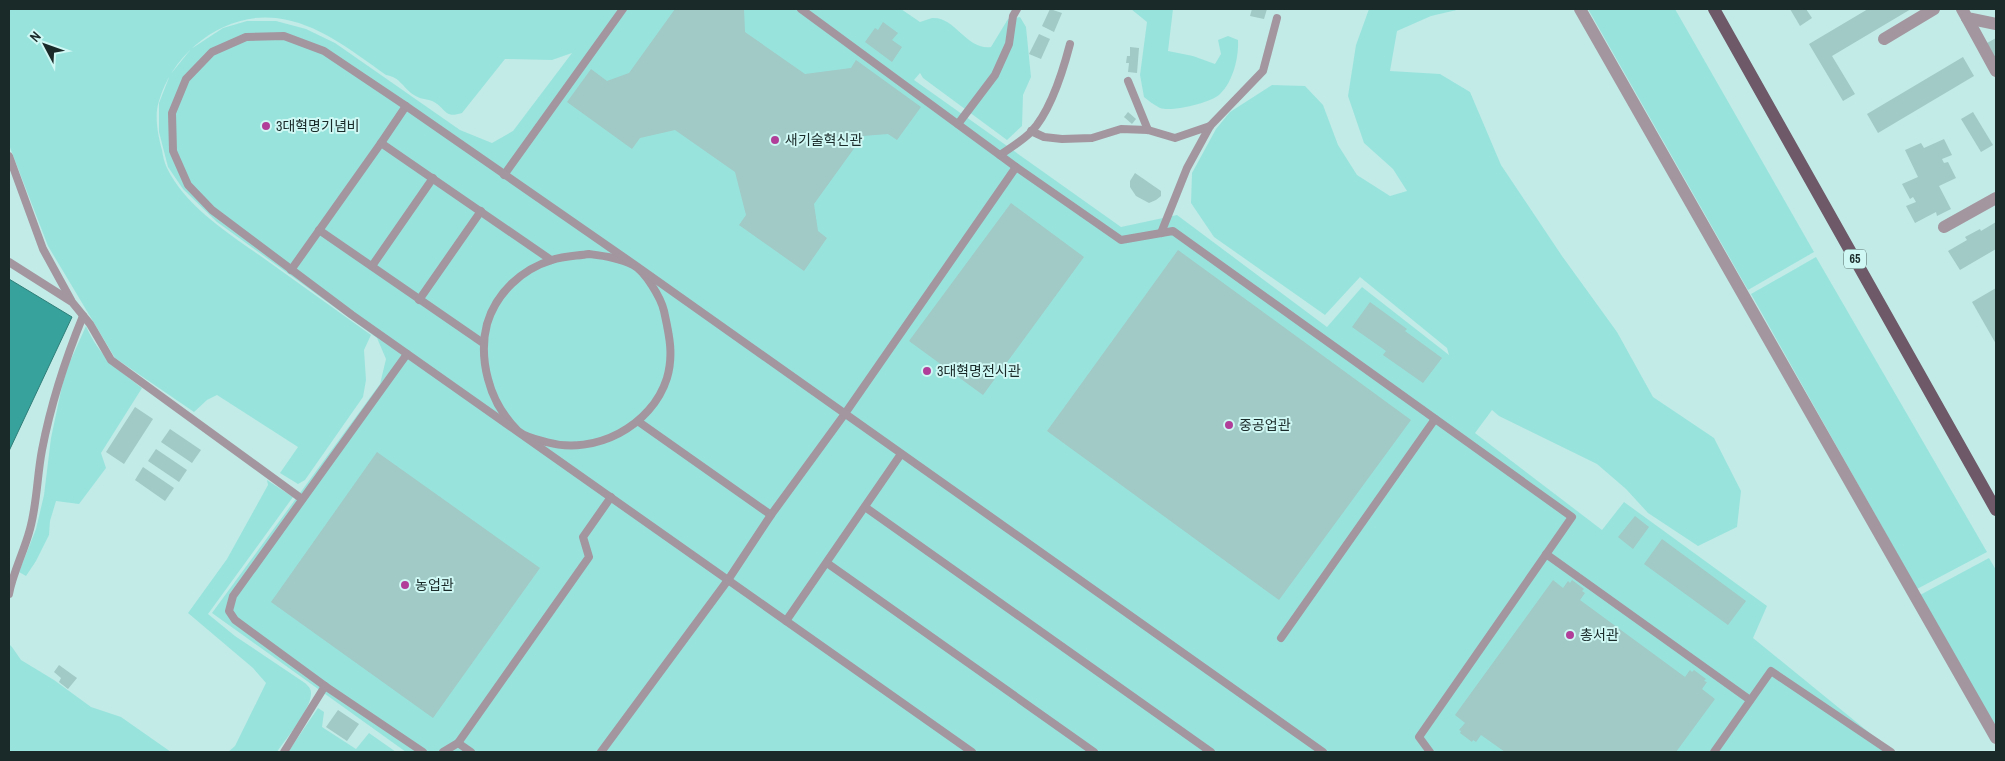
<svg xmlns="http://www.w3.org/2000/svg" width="2005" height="761" font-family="'Archivo Narrow','Noto Sans KR',sans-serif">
<rect width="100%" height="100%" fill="#c2ebe7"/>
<!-- green -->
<g fill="#99e3dd">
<path d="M9,9H901L920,22C924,21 928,19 932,18C955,16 966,50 991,47L1008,19L1020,17L1026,27L1031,77L1023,95L1022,126L1007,140L923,78L920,73L914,80L1121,227L1177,215L1327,327L1362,287L1449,355L1447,348L1360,277L1325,315L1214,237L1191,203L1192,173L1216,129L1230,112L1272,85L1305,86L1323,105L1338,145L1357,175L1390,196L1407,191L1393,169L1364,143L1348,96L1356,45L1369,9H1461L1431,16L1397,31L1390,71L1440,74L1470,92L1501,165L1562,256L1617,332L1653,397L1714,438L1741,491L1737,527L1698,546L1648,513L1626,489L1597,464L1499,416L1492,410L1475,433L1602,530L1624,502L1767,606L1753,638L1893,752H406L212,613L380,384L386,359L377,338L217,222L183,189L168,167L159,132V103L170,75L191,49L223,28L247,21H276L306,29L335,43L460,130L492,143L513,131L572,53L552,60L505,59L462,113C443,119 447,108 432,101C427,99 419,99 414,95C403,88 400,77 386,75C352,51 318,23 276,18C224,12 173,52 159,101C154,116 158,135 162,150C163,156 164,162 167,168C187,209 233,236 269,262C303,286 337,311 371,335L364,350L366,380L363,397L305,480L298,484L280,473L298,447L217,395L207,400L194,412L115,358L48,246L9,145Z"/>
<path d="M1131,9H1173L1168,51L1193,56L1215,64L1221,54L1218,40L1228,36L1238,40C1239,57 1233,82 1220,94C1211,103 1172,112 1160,108C1154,105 1149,101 1144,97L1140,75L1147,22Z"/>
<polygon points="1588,9 1675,9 1814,252 1748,290"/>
<polygon points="1816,257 1987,552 1917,589 1751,294"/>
<path d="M86,326C99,356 117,369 142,388L101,453L106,468L79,504L56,501L50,521L49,535L36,561L26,576L19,572L36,529L44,495L51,438L62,386L68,366Z"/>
<path d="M267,480L293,497L208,614L235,636L305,683C308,686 311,688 311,693C312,708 286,739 277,752H228L235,746L266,683L253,668L188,613L227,559L268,485Z"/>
<polygon points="1989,558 1996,570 1996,728 1920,595"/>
<polygon points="9,644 12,647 21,660 54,680 91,707 121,717 171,752 9,752"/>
<polygon points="318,708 324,712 322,727 356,749 369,733 396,752 288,752"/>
</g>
<!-- water -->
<polygon fill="#37a29b" stroke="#2e7e79" points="9,279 72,317 9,451"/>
<!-- building -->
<g fill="#a1c9c5">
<polygon points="675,9 744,9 745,32 805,74 851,68 856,60 921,107 897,140 888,134 863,136 814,204 818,231 827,238 804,271 739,225 746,215 735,172 675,130 640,138 632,149 567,102 591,69 607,81 629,73"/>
<polygon points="1050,9 1062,13 1054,32 1042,26"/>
<polygon points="1252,9 1267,9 1264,19 1250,16"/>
<polygon points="1790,9 1806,9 1812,18 1800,26"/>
<polygon points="1868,9 1911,9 1832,56 1855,94 1843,101 1809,44"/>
<polygon points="883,22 898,33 892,40 902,47 892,62 865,42 875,28 878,30"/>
<polygon points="1039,34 1050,39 1041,59 1029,54"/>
<polygon points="1996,38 1996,62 1987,43"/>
<polygon points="1130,47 1139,48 1137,73 1128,72 1129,63 1126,63 1127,56 1130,56"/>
<polygon points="1963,57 1974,76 1878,133 1867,114"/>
<polygon points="1128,112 1136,119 1132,124 1124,117"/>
<polygon points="1973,112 1993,145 1981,152 1961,119"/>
<polygon points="1944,139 1952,155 1942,159 1944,163 1948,162 1956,178 1939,186 1951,209 1937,216 1936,212 1915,223 1906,206 1916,202 1913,197 1910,199 1902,184 1918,177 1905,150 1921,143 1924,148"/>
<polygon points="1135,173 1161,191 1161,196 1156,200 1149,203 1136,196 1130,187 1130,181"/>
<polygon points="1011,203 1084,257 983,395 909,341"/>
<polygon points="1996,222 1996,249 1960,270 1948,251 1967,240 1965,237 1980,229 1981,231"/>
<polygon points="1178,250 1411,420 1279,600 1047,431"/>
<polygon points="1996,288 1996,344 1972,302"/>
<polygon points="1370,302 1407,329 1405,331 1442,358 1423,383 1383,355 1386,351 1352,327"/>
<polygon points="135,407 153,419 124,464 106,452"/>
<polygon points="170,429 201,450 192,463 161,442"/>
<polygon points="156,449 187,470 179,482 148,461"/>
<polygon points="377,452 540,568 433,718 271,602"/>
<polygon points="143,467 174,488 165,501 135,480"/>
<polygon points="1635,516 1649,527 1633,549 1618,537"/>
<polygon points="1662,539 1746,601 1728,625 1644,564"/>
<polygon points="1553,580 1563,588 1568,581 1570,583 1572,580 1584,589 1582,591 1585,593 1580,600 1685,677 1690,670 1692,672 1694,670 1706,679 1704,681 1707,682 1702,689 1715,699 1676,752 1505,752 1481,735 1476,742 1473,740 1472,742 1460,733 1461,731 1459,730 1465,723 1455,715"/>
<polygon points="59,665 77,678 68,689 59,682 61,678 54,672"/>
<polygon points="338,710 359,724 347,741 326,727"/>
</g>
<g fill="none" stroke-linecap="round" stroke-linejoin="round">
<!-- lane -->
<g stroke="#a3969f" stroke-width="8">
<polyline points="801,9 1016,167 1121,240 1173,231 1572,517 1419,737 1430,752"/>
<polyline points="1128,81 1148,130"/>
<polyline points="958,124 995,75 1009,44 1013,16 1017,9"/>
<polyline points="1031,131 1044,137 1062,139 1092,138 1121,129 1148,130 1175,138 1210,126"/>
<polyline points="381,143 406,106"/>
<path d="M1000,155C1010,148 1022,141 1031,132C1051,111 1063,71 1070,44"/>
<polyline points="9,156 43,249 71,300"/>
<polyline points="504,175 623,9"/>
<polyline points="319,230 483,343"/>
<polyline points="1161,233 1187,168 1210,126 1263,71 1277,18"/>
<path d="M589,254C604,256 620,258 633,265C645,271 661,298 664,311C669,334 674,354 667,378C652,426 595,456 546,442C538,440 525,437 518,431C504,417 493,399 488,379C483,360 482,343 487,324C496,293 522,269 552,260C563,256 577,256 589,254Z"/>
<polyline points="9,262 72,302 90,324 111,360 302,499"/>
<polyline points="372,266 433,178"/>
<polyline points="291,270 381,143 551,260"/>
<polyline points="419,300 481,211"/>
<polyline points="407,354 233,596 229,611 235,620 325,686 423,752"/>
<polyline points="639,422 771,515"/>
<polyline points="865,507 1211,752"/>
<polyline points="1546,554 1750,700"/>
<polyline points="827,563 1094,752"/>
<path d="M9,594C13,572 24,552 30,529C37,504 37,476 42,450C51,403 65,360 83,316"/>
<polyline points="786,621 901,454"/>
<polyline points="1281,638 1435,419"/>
<polyline points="458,743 471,752"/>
<polyline points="284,752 325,686"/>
<polyline points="443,752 458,743 589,557 583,537 611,497"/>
<polyline points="601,752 728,580 771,515 844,415 1016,167"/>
<polyline points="972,752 352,315 212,210 188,185 173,151 172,113 186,79 212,52 246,37 284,36 324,51 406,106 635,265 1323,752"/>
<polyline points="1714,752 1771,671 1891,752"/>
</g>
<!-- street -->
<g stroke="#a3969f" stroke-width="12">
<polyline points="1580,9 1996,738"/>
<polyline points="1962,9 1967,18 1996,24"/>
<polyline points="1967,18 1996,71"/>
<polyline points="1884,39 1934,9"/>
<polyline points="1944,227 1996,198"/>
</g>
<!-- primary -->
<polyline stroke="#6e5968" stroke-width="12" points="1714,9 1996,510"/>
</g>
<!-- markers -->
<g fill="#b13f9a" stroke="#cff8f4" stroke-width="2">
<circle cx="266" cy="126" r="5"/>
<circle cx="775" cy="140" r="5"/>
<circle cx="927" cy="371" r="5"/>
<circle cx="1229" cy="425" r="5"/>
<circle cx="405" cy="585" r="5"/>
<circle cx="1570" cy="635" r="5"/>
</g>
<g text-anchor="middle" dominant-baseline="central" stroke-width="4" stroke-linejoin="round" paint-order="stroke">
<!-- shield labels -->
<rect fill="#cff8f4" stroke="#506866" stroke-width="1" x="1844" y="249.5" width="22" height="19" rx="4"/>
<g font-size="12" font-weight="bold" fill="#1a2a29">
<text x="1855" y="259">65</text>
</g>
<!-- poi labels -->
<g font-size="14" fill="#1a2a29" stroke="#cff8f4" text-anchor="start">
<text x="276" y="126">3대혁명기념비</text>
<text x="785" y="140">새기술혁신관</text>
<text x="937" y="371">3대혁명전시관</text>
<text x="1239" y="425">중공업관</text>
<text x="415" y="585">농업관</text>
<text x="1580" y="635">총서관</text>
</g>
</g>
<!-- border -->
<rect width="2005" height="761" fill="none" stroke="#1a2a29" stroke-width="20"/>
<!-- north arrow -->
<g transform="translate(45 45) rotate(311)" stroke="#cff8f4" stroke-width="4" paint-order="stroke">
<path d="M0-4L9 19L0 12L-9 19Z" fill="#1a2a29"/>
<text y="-8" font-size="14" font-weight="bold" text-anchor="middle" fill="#1a2a29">N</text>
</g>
</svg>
